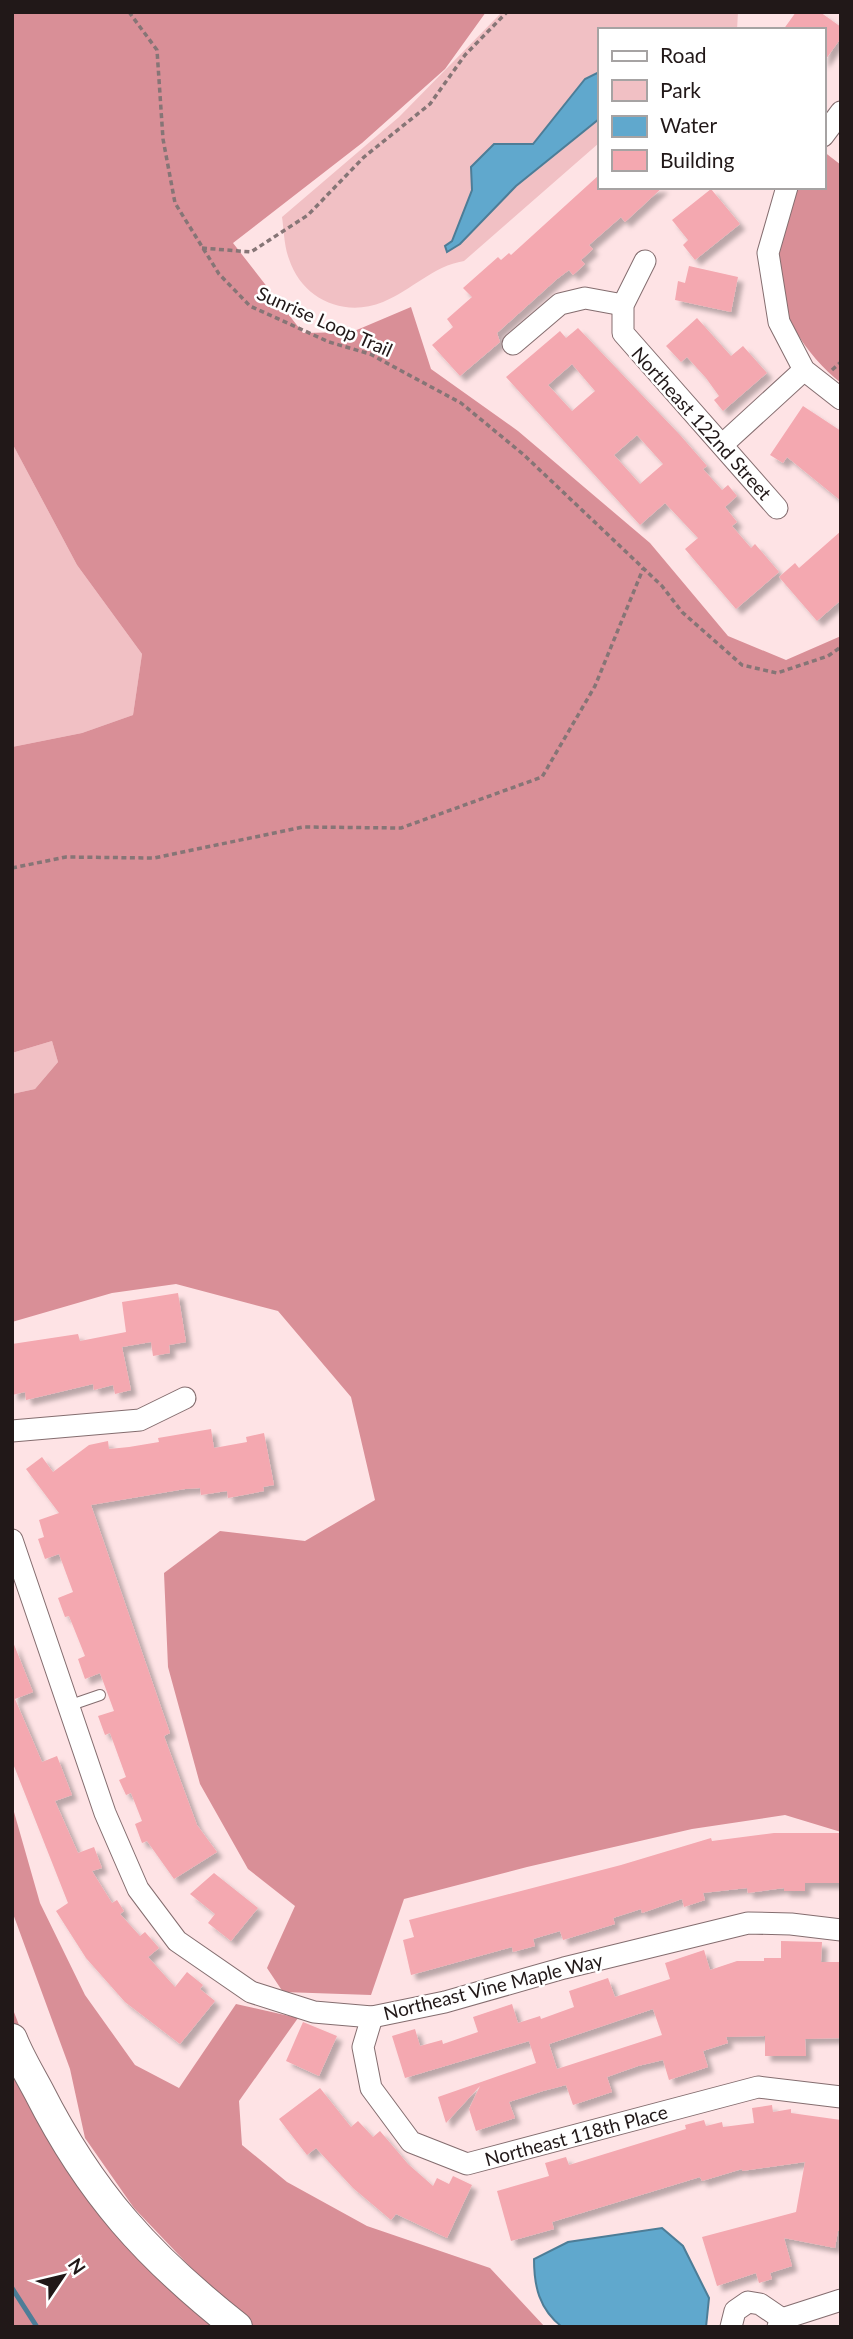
<svg xmlns="http://www.w3.org/2000/svg" width="853" height="2339" font-family="Lato,sans-serif">
<defs>
<filter id="shadow"><feDropShadow dx="5.5" dy="5.5" stdDeviation="2" flood-color="#0004"/></filter>
</defs>
<rect width="100%" height="100%" fill="#fee3e5"/>
<!-- green -->
<g fill="#f1c0c4">
<path d="M502,12H738L737,30H599V143L464,261C433,266 412,290 383,302C344,318 302,299 289,259C284,246 284,230 282,217L399,117Z"/>
<polygon points="12,443 77,565 142,654 133,715 82,733 12,747"/>
<polygon points="52,1041 58,1062 35,1089 12,1094 12,1053"/>
</g>
<!-- forest -->
<g fill="#d98f97">
<polygon points="12,12 486,12 445,69 362,143 233,243 303,333 352,332 411,307 431,369 518,431 650,543 728,636 786,660 841,636 841,1832 785,1815 692,1829 527,1867 404,1899 371,1995 283,1992 267,1968 295,1906 248,1869 200,1784 168,1667 164,1573 220,1531 305,1541 375,1500 351,1397 278,1311 176,1284 112,1293 12,1322 12,1094 35,1089 58,1062 52,1041 12,1053 12,747 82,733 133,715 142,654 77,565 12,443"/>
<path d="M823,151L841,165V383C800,350 766,295 778,239C782,222 791,204 797,187H823Z"/>
<polygon points="12,1805 40,1903 85,1995 135,2065 179,2088 236,2004 298,2018 239,2101 242,2145 287,2182 367,2226 490,2268 545,2327 249,2327 240,2319 134,2208 85,2138 70,2069 12,1911"/>
<polygon points="12,2007 64,2141 237,2327 12,2327"/>
</g>
<!-- water -->
<g fill="#60a8cd" stroke="#4d7d97" stroke-width="2">
<polygon points="599,72 599,119 516,186 460,244 447,252 445,246 452,241 472,190 471,167 494,144 533,144 585,79"/>
<path d="M662,2228L683,2246L709,2298L706,2327H562C539,2309 534,2286 534,2259L568,2242Z"/>
</g>
<g fill="none" stroke-linecap="round" stroke-linejoin="round">
<!-- stream -->
<polyline stroke="#4d7d97" stroke-width="5" points="12,2288 37,2327"/>
</g>
<!-- building -->
<g fill="#f4a8b0" fill-rule="evenodd" filter="url(#shadow)">
<polygon points="796,12 820,12 841,27 841,38 823,63 823,30 783,30"/>
<polygon points="599,175 599,187 663,187 625,222 621,217 589,245 593,249 581,260 585,264 573,275 569,270 557,279 497,333 500,342 460,376 432,345 453,327 447,319 472,297 463,288 498,257 501,260 509,253 511,255"/>
<polygon points="711,189 740,224 695,260 683,245 688,240 672,220"/>
<polygon points="689,266 738,277 731,312 675,300 678,281 685,283"/>
<polygon points="697,318 731,356 743,346 767,373 723,411 714,400 719,396 706,378 687,357 681,362 666,346"/>
<path d="M578,328L680,435L707,466L703,469L722,490L728,485L737,496L725,507L737,522L732,526L751,548L755,544L779,572L736,609L685,549L698,538L665,503L640,525L506,377L560,331L566,338ZM572,364L595,391L572,411L548,385ZM637,435L663,464L640,484L614,455Z"/>
<polygon points="803,406 841,431 841,501 787,457 783,463 770,455"/>
<polygon points="841,531 841,600 817,621 779,577 795,563 799,568"/>
<polygon points="178,1293 186,1342 169,1345 170,1353 153,1356 151,1342 122,1347 131,1390 115,1394 113,1385 94,1390 93,1384 26,1400 25,1392 12,1395 12,1344 78,1334 80,1341 126,1332 122,1302"/>
<polygon points="211,1429 214,1448 247,1442 246,1437 264,1433 274,1485 263,1487 264,1491 228,1498 227,1491 201,1495 200,1488 185,1489 91,1505 170,1733 164,1736 197,1825 217,1852 174,1879 147,1841 142,1843 135,1824 142,1821 131,1793 126,1795 119,1780 126,1777 110,1733 105,1735 98,1716 114,1711 100,1673 85,1679 78,1659 85,1656 69,1616 65,1617 58,1598 73,1592 59,1554 45,1559 38,1539 44,1537 39,1520 59,1513 26,1469 42,1457 53,1472 89,1445 108,1441 109,1449 129,1447 159,1442 158,1438"/>
<polygon points="13,1642 33,1692 15,1699 42,1762 57,1756 72,1795 55,1801 78,1853 94,1847 102,1868 92,1871 112,1903 117,1900 124,1911 120,1914 140,1936 145,1932 159,1948 148,1957 175,1987 187,1972 203,1985 200,1989 215,2001 180,2044 125,2002 86,1958 56,1911 68,1903 12,1761"/>
<polygon points="774,1833 841,1833 841,1883 805,1883 805,1891 784,1891 784,1888 748,1893 747,1888 703,1893 705,1900 684,1907 682,1899 642,1913 641,1909 613,1918 615,1924 563,1940 560,1931 533,1939 535,1946 513,1952 512,1947 411,1975 403,1940 414,1937 409,1920 621,1865 711,1838 712,1841"/>
<polygon points="214,1873 258,1908 231,1941 208,1923 215,1914 190,1894"/>
<path d="M781,1941L822,1942L821,1962H841V2038L805,2039L806,2056H765V2036L726,2037L728,2043L703,2051L708,2067L669,2080L663,2060L638,2066L607,2077L612,2092L573,2105L566,2085L543,2091L509,2102L515,2118L476,2131L469,2109L480,2086L446,2123L438,2097L536,2063L529,2041L405,2078L392,2036L415,2029L420,2046L442,2040L443,2044L478,2032L473,2017L512,2004L518,2023L540,2016L541,2019L574,2007L569,1991L608,1978L615,1997L670,1979L665,1963L704,1950L710,1970L737,1961H764V1958H781ZM653,2009L662,2035L557,2069L549,2044Z"/>
<polygon points="303,2022 337,2036 319,2076 286,2061"/>
<polygon points="320,2088 351,2127 358,2121 373,2137 380,2131 408,2164 433,2186 437,2178 449,2184 453,2176 472,2185 447,2238 396,2214 391,2220 353,2188 316,2148 307,2155 279,2119"/>
<polygon points="772,2105 773,2112 791,2109 791,2113 841,2120 841,2231 838,2231 835,2248 784,2238 792,2266 770,2273 772,2279 759,2283 756,2273 717,2286 702,2237 796,2212 805,2162 742,2171 742,2169 702,2181 700,2177 552,2222 554,2229 511,2241 497,2191 549,2176 545,2163 566,2157 569,2165 686,2129 685,2125 704,2120 706,2126 722,2122 723,2127 754,2123 752,2108"/>
</g>
<g fill="none" stroke-linecap="round" stroke-linejoin="round">
<defs>
<polyline id="service" points="68,1706 100,1695"/>
<g id="minor">
<polyline points="823,136 841,112"/>
<polyline points="787,187 768,253 779,322 804,370 841,399"/>
<polyline points="645,261 623,305 623,333 777,508"/>
<polyline points="513,344 560,304 585,298 623,305"/>
<polyline points="722,445 804,370"/>
<polyline points="12,1431 140,1420 185,1398"/>
<polyline points="12,1540 105,1813 138,1889 177,1941 251,1992 314,2012 372,2017 445,2002 564,1968 748,1923 791,1924 841,1930"/>
<polyline points="372,2017 363,2047 371,2088 411,2142 467,2164 758,2087 841,2097"/>
<polyline points="731,2327 735,2311 748,2302 760,2304 782,2319"/>
<polyline points="778,2327 782,2319 841,2300"/>
</g>
<path id="secondary" d="M12,2039C19,2057 30,2075 39,2092C90,2193 148,2257 237,2327"/>
</defs>
<!-- service casing -->
<use href="#service" stroke="#846d6f" stroke-width="12"/>
<!-- minor casing -->
<use href="#minor" stroke="#846d6f" stroke-width="23"/>
<!-- secondary casing -->
<use href="#secondary" stroke="#846d6f" stroke-width="32"/>
<!-- path -->
<g stroke="#867576" stroke-width="3.5" stroke-dasharray="5 3.5" stroke-linecap="butt">
<polyline points="129,12 157,50 163,139 175,203 219,274 250,306 329,342 370,354 461,403 524,455 662,586 682,612 742,665 777,673 828,656 841,647"/>
<polyline points="202,248 251,252 308,215 364,157 430,104 465,55 507,12"/>
<polyline points="832,370 841,362"/>
<polyline points="12,868 66,857 154,858 303,827 401,828 542,777 595,686 643,569"/>
</g>
<!-- service -->
<use href="#service" stroke="#fff" stroke-width="10"/>
<!-- minor -->
<use href="#minor" stroke="#fff" stroke-width="21"/>
<!-- secondary -->
<use href="#secondary" stroke="#fff" stroke-width="30"/>
</g>
<g text-anchor="middle" dominant-baseline="central" stroke-width="5" stroke-linejoin="round" paint-order="stroke">
<!-- street labels -->
<g font-size="19" fill="#211818" stroke="#fff">
<text transform="translate(325 321) rotate(24)">Sunrise Loop Trail</text>
<text transform="translate(702 423) rotate(48)">Northeast 122nd Street</text>
<text transform="translate(493 1986) rotate(-14)">Northeast Vine Maple Way</text>
<text transform="translate(576 2135) rotate(-15)">Northeast 118th Place</text>
</g>
</g>
<!-- border -->
<rect width="853" height="2339" fill="none" stroke="#211818" stroke-width="28"/>
<!-- legend -->
<rect x="598" y="28" width="228" height="161" fill="#ffffff" stroke="#a6a3a3" stroke-width="2"/>
<rect x="612" y="51" width="35" height="10" fill="#ffffff" stroke="#a6a3a3" stroke-width="2"/>
<text x="660" y="63" font-size="21" fill="#211818">Road</text>
<rect x="612" y="80" width="35" height="21" fill="#f1c0c4" stroke="#a6a3a3" stroke-width="2"/>
<text x="660" y="98" font-size="21" fill="#211818">Park</text>
<rect x="612" y="116" width="35" height="21" fill="#60a8cd" stroke="#a6a3a3" stroke-width="2"/>
<text x="660" y="133" font-size="21" fill="#211818">Water</text>
<rect x="612" y="150" width="35" height="21" fill="#f4a8b0" stroke="#a6a3a3" stroke-width="2"/>
<text x="660" y="168" font-size="21" fill="#211818">Building</text>
<!-- north arrow -->
<g transform="translate(63 2276) rotate(55)" stroke="#ffffff" stroke-width="5" paint-order="stroke">
<path d="M0-5L12 26L0 18L-12 26Z" fill="#211818"/>
<text y="-10" font-size="19" font-weight="bold" text-anchor="middle" fill="#211818">N</text>
</g>
</svg>
